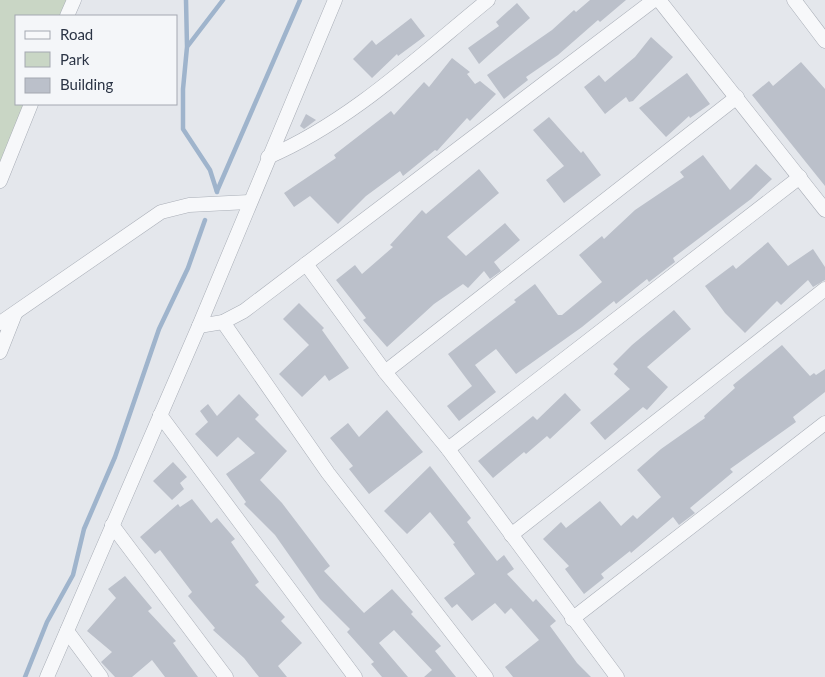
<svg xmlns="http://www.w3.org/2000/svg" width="825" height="677" font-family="Lato,sans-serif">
<rect width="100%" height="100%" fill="#e4e7ec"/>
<!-- green -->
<polygon fill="#c9d6c5" points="0,0 77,0 69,16 16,16 16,104 28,104 0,165"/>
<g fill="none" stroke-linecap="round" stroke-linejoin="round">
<!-- stream -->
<g stroke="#9fb4cc" stroke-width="4.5">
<polyline points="186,0 187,46"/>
<polyline points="217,191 300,0"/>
<polyline points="217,192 210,170 183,129 183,89 187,47 223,0"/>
<polyline points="25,677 47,622 73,575 84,529 115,457 159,329 188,268 205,220"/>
</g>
</g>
<!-- building -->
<g fill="#bbc0ca">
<polygon points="590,0 626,0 600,22 598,20 558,55 526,77 528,80 504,99 487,75 552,30 574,10 576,12"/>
<polygon points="517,3 530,18 479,64 468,48 499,26 496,22"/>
<polygon points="411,18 425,36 398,56 397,54 372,78 353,59 372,40 376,45"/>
<polygon points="651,37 673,57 633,101 629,102 626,97 605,114 584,87 599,75 605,82 635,57"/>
<polygon points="452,58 470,72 467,74 475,84 480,81 496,94 470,121 467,118 437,151 435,150 403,176 400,171 366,196 338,224 310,196 294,207 284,193 336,158 334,155 391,111 394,115 424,82 429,87"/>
<polygon points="801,62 825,89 825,186 752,95 769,81 773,86"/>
<polygon points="687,73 710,104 690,118 689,116 666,137 639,108"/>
<polygon points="306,114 316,120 304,129 300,126"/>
<polygon points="549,117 581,153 583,151 601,175 564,203 546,180 564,166 533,130"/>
<polygon points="703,155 730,190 756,164 772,179 751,199 673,258 675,262 649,282 647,279 616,304 614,301 582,327 516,374 496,349 475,365 496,392 459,421 447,406 472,386 448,354 516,302 514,300 535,284 558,315 562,315 602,282 579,255 602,236 604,239 635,210 684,177 680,172"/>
<polygon points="479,169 499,193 447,237 466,256 505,223 520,240 494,262 501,271 490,279 484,271 468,288 463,284 434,304 387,347 363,320 366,318 336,280 355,265 362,274 393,247 390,245 422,210 426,214"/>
<polygon points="768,242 788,266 813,249 825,267 825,280 813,287 808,280 781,305 777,301 745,333 725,313 705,286 733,265 736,269"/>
<polygon points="299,303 324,328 322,330 349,368 329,381 325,375 302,397 279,374 309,345 283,319"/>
<polygon points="674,310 691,329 647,367 668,387 647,410 643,407 605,440 590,423 630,389 614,374 618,369 613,364 632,345"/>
<polygon points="782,345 810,376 814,373 816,375 825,369 825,392 793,417 796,422 730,469 733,472 690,508 695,513 679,525 673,517 631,553 630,551 601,574 604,578 584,594 565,569 569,566 543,539 561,522 566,528 600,501 621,526 633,515 637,519 661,497 637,470 661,449 705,418 704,416 735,388 733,385"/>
<polygon points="565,393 581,410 550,439 547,436 526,454 524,452 493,478 478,461 533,416 537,420"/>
<polygon points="239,394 259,415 255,419 287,451 260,480 282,503 330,566 324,571 364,613 392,589 413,612 411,614 441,646 435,651 456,677 424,677 432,670 394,630 379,643 408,677 382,677 371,664 374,662 347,632 350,629 320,599 275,535 244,504 246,502 226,474 255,453 238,437 217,457 195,434 208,422 200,411 208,404 217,416"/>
<polygon points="387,410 423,452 369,494 349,469 353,466 330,438 348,423 359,437"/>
<polygon points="173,462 187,477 180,483 184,489 172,500 153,481"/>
<polygon points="430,466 471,518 467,522 497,561 504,555 514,569 507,574 533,602 536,599 556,621 550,626 577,663 591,677 513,677 505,667 539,640 511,608 505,614 495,603 472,621 457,604 452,608 444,598 475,574 453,544 455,543 430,512 407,534 384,511"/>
<polygon points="192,499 211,523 217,518 235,539 231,542 259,582 255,585 285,617 281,621 302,643 278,666 287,677 259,677 244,658 213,630 215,628 188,596 192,592 160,550 155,554 140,537 178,504 180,507"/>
<polygon points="125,576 152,608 148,611 176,641 173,643 198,677 165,677 152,660 132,677 115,677 101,662 112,652 87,631 116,598 108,589"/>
</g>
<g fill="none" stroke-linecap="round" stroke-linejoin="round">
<defs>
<g id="minor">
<polyline points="659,0 825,210"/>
<polyline points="794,0 825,41"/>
<polyline points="67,16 74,0"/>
<path d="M268,157C350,122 419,56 488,0"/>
<polyline points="0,181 31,104"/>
<polyline points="306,264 385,372 448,449 617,677"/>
<polyline points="223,322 328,473 486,677"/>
<polyline points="0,323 161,212 189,205 249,202"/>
<polyline points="199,326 223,322 244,311 654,0"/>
<polyline points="0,352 15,314"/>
<polyline points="385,372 737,97"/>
<polyline points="160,415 355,677"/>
<polyline points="448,449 800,177"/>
<polyline points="112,525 226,677"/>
<polyline points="511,535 825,289"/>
<polyline points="572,619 825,423"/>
<polyline points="67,631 101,677"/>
<polyline points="47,677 199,326 335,0"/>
</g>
</defs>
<!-- minor casing -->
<use href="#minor" stroke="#a9aeb7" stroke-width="15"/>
<!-- minor -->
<use href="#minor" stroke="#f7f8fa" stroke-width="14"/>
</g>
<!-- legend -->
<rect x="15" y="15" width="162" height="90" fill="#f4f6f9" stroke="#a4a8b1"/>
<rect x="25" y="31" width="25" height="8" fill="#f7f8fa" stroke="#a4a8b1"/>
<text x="60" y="40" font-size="15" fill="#2b3445">Road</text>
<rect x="25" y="52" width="25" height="15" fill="#c9d6c5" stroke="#a4a8b1"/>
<text x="60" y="65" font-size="15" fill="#2b3445">Park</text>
<rect x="25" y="78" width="25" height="15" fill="#bbc0ca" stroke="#a4a8b1"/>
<text x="60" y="90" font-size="15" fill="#2b3445">Building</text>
</svg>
